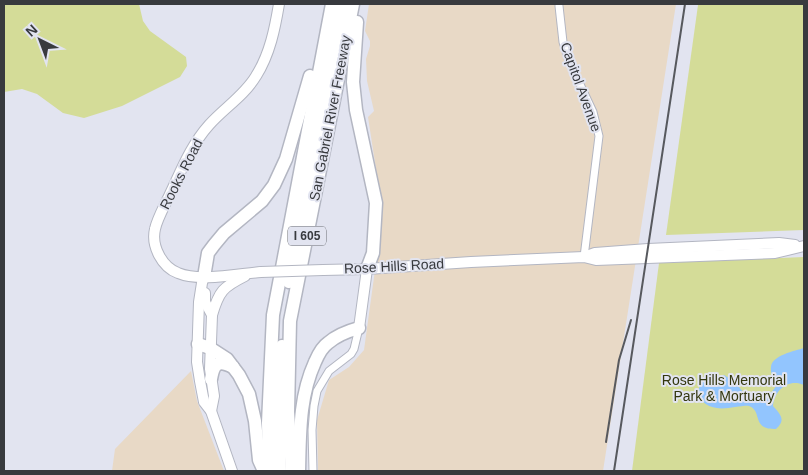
<svg xmlns="http://www.w3.org/2000/svg" width="808" height="475" font-family="Helvetica,sans-serif">
<rect width="100%" height="100%" fill="#e2e4f0"/>
<!-- industrial -->
<g fill="#e8d9c6">
<polygon points="369,4 676,4 603,471 318,471 317,420 329,380 349,367 364,350 379,241 378,182 368,117 374,111 367,81 366,59 370,46 370,41 365,31"/>
<polygon points="191,371 197,401 224,471 112,471 115,449"/>
</g>
<!-- green -->
<g fill="#d4dc98">
<polygon points="4,4 139,4 143,21 150,31 186,57 187,66 180,77 122,106 84,118 63,113 37,94 22,89 4,92"/>
<polygon points="726,4 804,4 804,230 666,235 698,5"/>
<polygon points="804,257 804,471 632,471 659,263"/>
</g>
<!-- water -->
<path fill="#92c5fe" d="M804,348V385C789,378 774,390 773,406C781,415 786,420 776,429C751,430 763,411 749,406C743,405 725,410 717,408C699,406 692,390 706,378L713,379L724,375C729,378 734,381 737,385C746,394 746,399 760,397C768,395 772,393 776,386C774,380 770,373 771,367C772,355 795,351 804,348Z"/>
<g fill="none" stroke-linecap="round" stroke-linejoin="round">
<defs>
<g id="street">
<polyline points="559,6 563,42 569,61 593,112 599,136 584,257"/>
<polyline points="313,471 312,430 314,406 317,391 329,371 351,354 354,349 359,328"/>
</g>
<g id="secondary">
<polyline points="584,257 595,253 648,249 779,243 795,245"/>
<polyline points="323,270 367,269 471,262 584,257 596,260 775,253 804,246"/>
<path d="M261,272C237,274 199,282 178,273C162,267 151,246 155,229C157,219 165,205 170,194C181,171 191,145 209,125C224,108 244,96 256,76C270,54 275,28 279,4"/>
<polyline points="204,277 202,283 199,302 197,362 200,381 204,402 211,411 232,471"/>
<polyline points="205,293 205,302 212,315 210,369 214,396 211,411"/>
<path d="M212,315C219,291 223,287 245,276"/>
<polyline points="359,328 367,269"/>
</g>
<g id="highway">
<polyline points="357,22 353,82 356,110 376,203 373,253 367,269"/>
<polyline points="204,277 208,253 214,245 224,233 262,201 274,185 286,159 310,76"/>
<polyline points="289,282 300,220 343,4"/>
<polyline points="198,344 210,348 227,359 239,375 249,394 255,421 259,460 264,471"/>
<path d="M211,379C214,363 218,360 233,367"/>
<polyline points="269,471 268,423 273,315 332,4"/>
<polyline points="280,471 278,407 282,346"/>
<polyline points="292,471 288,412 290,321 353,4"/>
<path d="M299,471C300,434 299,397 315,362C318,355 322,347 328,343C337,335 348,331 359,328"/>
</g>
</defs>
<!-- street casing -->
<use href="#street" stroke="#b3b6c2" stroke-width="9"/>
<!-- secondary casing -->
<use href="#secondary" stroke="#b3b6c2" stroke-width="12"/>
<!-- highway casing -->
<use href="#highway" stroke="#b3b6c2" stroke-width="15"/>
<!-- street -->
<use href="#street" stroke="#fff" stroke-width="7"/>
<!-- secondary -->
<use href="#secondary" stroke="#fff" stroke-width="10"/>
<!-- highway -->
<use href="#highway" stroke="#fff" stroke-width="12"/>
<!-- rail -->
<g stroke="#57595e" stroke-width="2">
<polyline points="606,442 619,360 631,320"/>
<polyline points="614,471 685,4"/>
</g>
<defs>
<polyline id="secondary-bridge" points="261,272 323,270"/>
</defs>
<!-- secondary-bridge casing -->
<use href="#secondary-bridge" stroke="#b3b6c2" stroke-width="12" stroke-linecap="butt"/>
<!-- secondary-bridge -->
<use href="#secondary-bridge" stroke="#fff" stroke-width="10"/>
</g>
<g text-anchor="middle" dominant-baseline="central" stroke-width="4" stroke-linejoin="round" paint-order="stroke">
<!-- shield labels -->
<rect fill="#e2e4f0" stroke="#6b6d73" stroke-width="1" x="288" y="226.5" width="38" height="19" rx="4"/>
<g font-size="12" font-weight="bold" fill="#383a3e">
<text x="307" y="236">I 605</text>
</g>
<!-- street labels -->
<g font-size="14" fill="#383a3e" stroke="#e2e4f0">
<text transform="translate(581 87) rotate(70)">Capitol Avenue</text>
<text transform="translate(330 118) rotate(-79)">San Gabriel River Freeway</text>
<text transform="translate(181 174) rotate(-63)">Rooks Road</text>
<text transform="translate(394 266) rotate(-3)">Rose Hills Road</text>
</g>
<!-- park labels -->
<g font-size="14" fill="#33370e" stroke="#e2e4f0">
<text x="724" y="380">Rose Hills Memorial<tspan x="724" dy="16">Park &amp; Mortuary</tspan></text>
</g>
</g>
<!-- border -->
<rect width="808" height="475" fill="none" stroke="#383a3e" stroke-width="10"/>
<!-- north arrow -->
<g transform="translate(40 40) rotate(318)" stroke="#e2e4f0" stroke-width="4" paint-order="stroke">
<path d="M0-4L9 19L0 12L-9 19Z" fill="#383a3e"/>
<text y="-8" font-size="14" font-weight="bold" text-anchor="middle" fill="#383a3e">N</text>
</g>
</svg>
